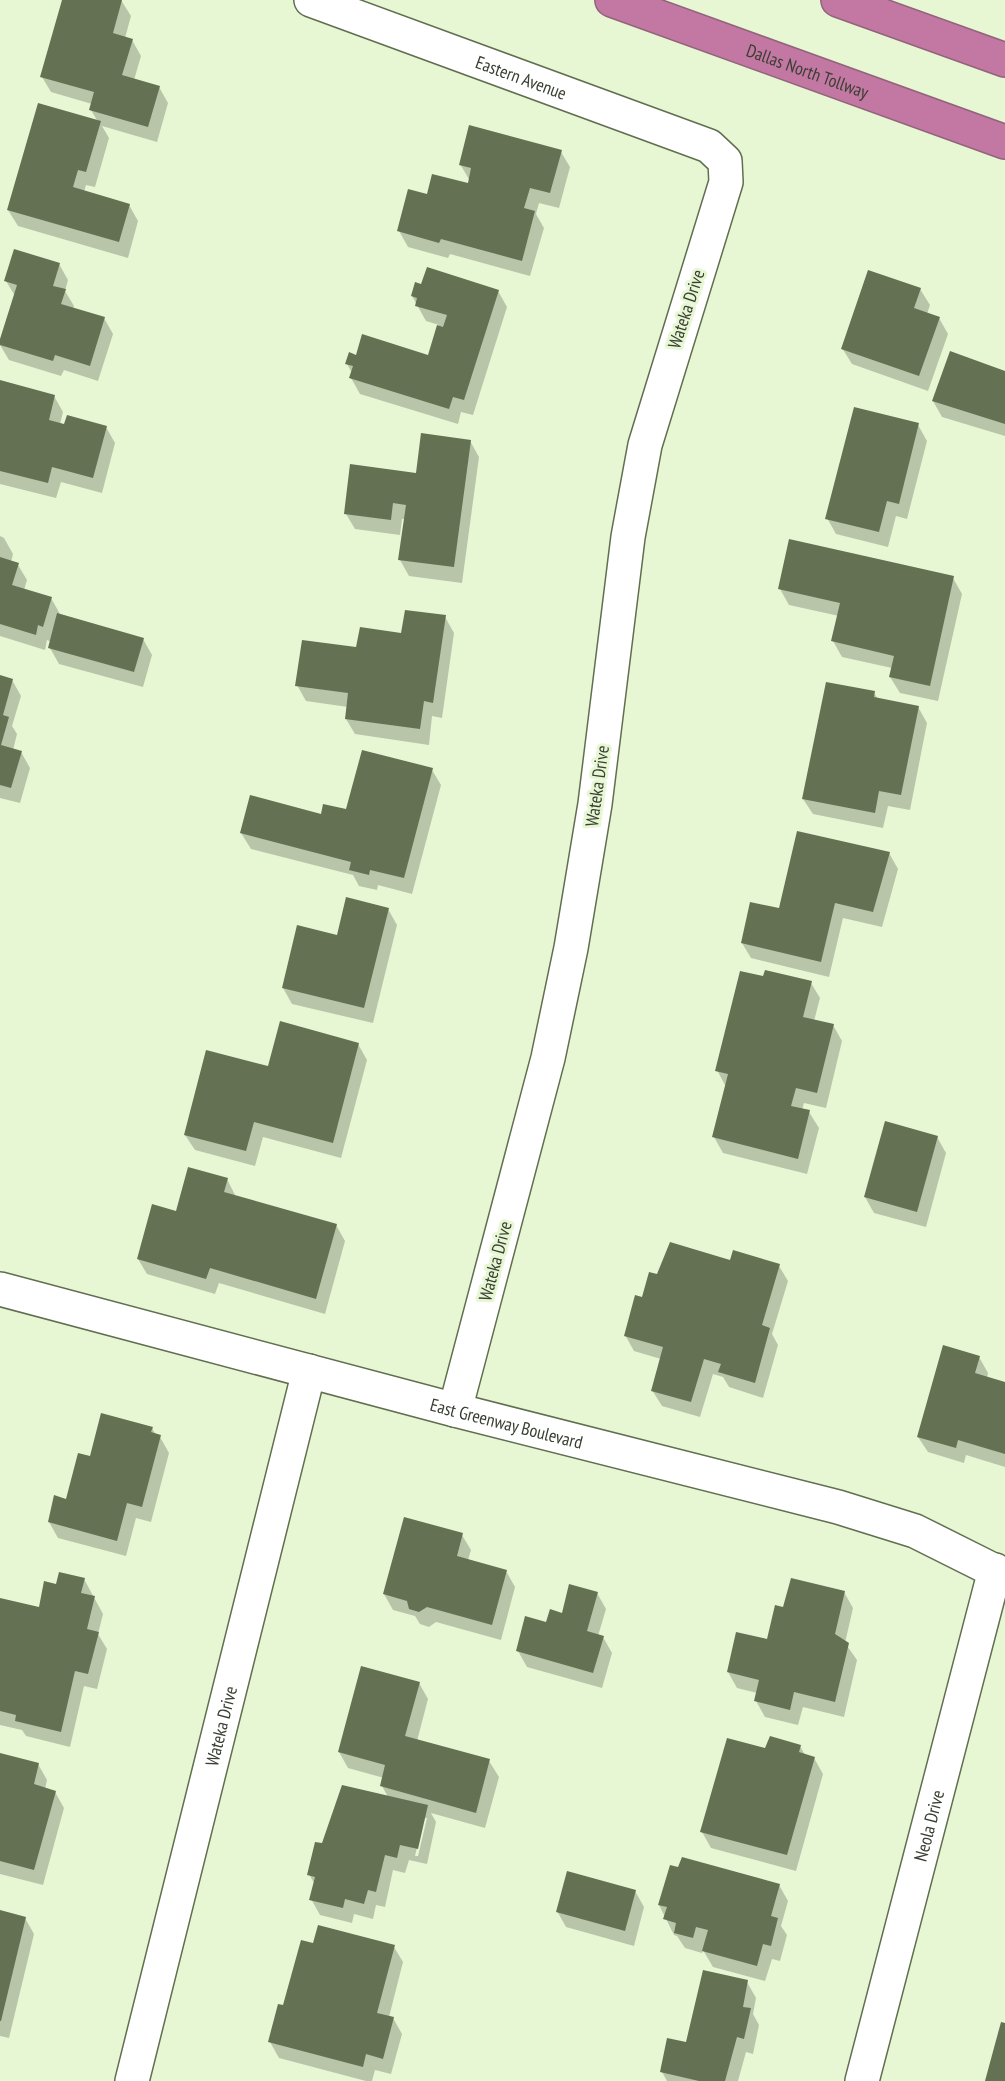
<svg xmlns="http://www.w3.org/2000/svg" width="1005" height="2081" font-family="'PT Sans Narrow',sans-serif">
<rect width="100%" height="100%" fill="#e7f7d4"/>
<!-- shadow -->
<g fill="#0003" fill-rule="evenodd">
<polygon points="64,0 121,0 131,16 125,38 132,40 141,56 134,80 159,87 168,103 157,142 102,126 109,138 95,187 86,185 84,192 129,205 138,221 128,258 18,226 8,210 98,122 91,110 92,104 51,92 42,77"/>
<polygon points="561,152 570,167 559,208 539,203 536,214 544,228 530,276 450,254 448,258 408,247 399,231 428,196 469,185 470,181 460,164"/>
<polygon points="59,264 68,280 65,291 74,306 73,309 104,318 113,334 98,381 64,370 61,376 9,360 0,345 15,296 6,281"/>
<polygon points="920,289 930,305 927,314 939,318 948,334 928,391 852,364 842,348"/>
<polygon points="498,291 507,307 473,415 461,412 458,424 360,394 351,378 352,373 347,364 357,356 429,357 439,325 426,321 412,296"/>
<polygon points="1005,372 1005,436 942,417 933,401"/>
<polygon points="0,382 54,396 63,412 60,424 106,427 115,443 102,493 61,482 56,498 0,484"/>
<polygon points="918,425 927,441 907,519 896,516 888,547 836,534 827,518"/>
<polygon points="470,441 479,457 462,583 409,576 400,560 405,519 402,519 400,535 355,529 346,514 417,474"/>
<polygon points="0,536 4,538 13,554 11,562 18,565 27,580 24,590 51,598 60,614 143,639 152,655 143,687 59,664 50,648 51,642 47,640 45,650 0,636"/>
<polygon points="953,578 962,594 938,701 900,693 890,677 892,668 842,657 833,641 839,616 789,605 780,589"/>
<polygon points="445,617 454,633 442,718 432,716 429,745 355,734 346,719 348,707 306,701 297,685 357,649 403,635"/>
<polygon points="0,676 12,680 21,696 12,726 17,734 13,750 21,752 30,768 20,803 0,798"/>
<polygon points="874,693 878,699 918,707 927,723 910,810 888,806 883,828 813,814 803,799"/>
<polygon points="432,770 441,785 412,894 378,885 377,890 359,886 353,875 251,849 241,833 347,811"/>
<polygon points="889,853 898,869 882,927 843,918 829,977 751,958 742,943 780,910"/>
<polygon points="388,909 397,925 373,1023 292,1004 283,988 338,937"/>
<polygon points="764,978 811,983 820,998 814,1021 833,1025 842,1041 826,1108 804,1103 802,1110 809,1112 819,1128 807,1174 723,1153 714,1137 726,1087 717,1070"/>
<polygon points="358,1044 367,1060 341,1158 263,1137 255,1166 195,1150 185,1135 269,1068"/>
<polygon points="937,1137 946,1153 926,1227 874,1213 865,1197"/>
<polygon points="227,1179 236,1197 336,1225 345,1241 325,1314 219,1283 215,1294 147,1274 138,1259 177,1213"/>
<polygon points="731,1262 779,1266 788,1281 772,1334 778,1345 763,1398 729,1387 723,1377 713,1374 700,1417 662,1406 652,1390 661,1359 634,1351 625,1335 643,1299 657,1276"/>
<polygon points="979,1357 988,1373 987,1378 1005,1383 1005,1467 966,1455 964,1463 928,1452 918,1437"/>
<polygon points="152,1428 156,1435 160,1437 169,1453 151,1522 136,1518 126,1556 58,1538 49,1522 67,1500 91,1458"/>
<polygon points="462,1535 471,1550 468,1560 506,1571 515,1587 501,1640 436,1622 429,1627 420,1624 415,1616 393,1610 384,1594"/>
<polygon points="84,1579 103,1614 98,1634 107,1649 97,1689 84,1686 70,1747 26,1736 22,1730 0,1725 0,1599 40,1609 57,1586"/>
<polygon points="844,1592 853,1608 845,1643 857,1660 844,1717 803,1707 798,1725 765,1717 756,1701 757,1693 737,1688 728,1672 768,1641 784,1609"/>
<polygon points="597,1593 606,1609 598,1636 603,1637 612,1653 602,1688 527,1667 518,1651 547,1624"/>
<path d="M419,1683L428,1699L417,1741L489,1761L499,1777L485,1828L431,1813L436,1822L427,1864L409,1860L405,1873L393,1870L385,1907L376,1905L373,1919L354,1914L352,1923L320,1915L311,1899L315,1885L309,1874L323,1845L388,1797L382,1786L384,1778L348,1768L339,1752ZM424,1818H427L418,1856H415Z"/>
<polygon points="800,1746 805,1755 814,1758 823,1774 796,1871 711,1848 702,1832"/>
<polygon points="0,1755 38,1764 47,1780 45,1789 55,1792 64,1808 43,1885 0,1874"/>
<polygon points="779,1885 788,1901 781,1926 787,1935 780,1961 772,1959 765,1981 713,1967 703,1950 702,1953 685,1948 677,1936 674,1935 659,1905"/>
<polygon points="635,1891 644,1907 634,1946 566,1927 557,1911"/>
<polygon points="0,1912 25,1918 34,1934 9,2038 0,2036"/>
<polygon points="314,1945 394,1947 403,1962 389,2017 393,2018 402,2034 391,2074 375,2070 372,2081 366,2081 279,2058 270,2042 284,2007"/>
<polygon points="747,1982 756,1998 753,2014 759,2025 753,2054 746,2052 738,2081 667,2081 662,2072 687,2044"/>
</g>
<!-- building -->
<g fill="#647153">
<polygon points="62,0 122,0 113,33 133,39 122,75 160,86 148,127 89,110 94,92 40,77"/>
<polygon points="38,103 101,121 86,172 78,170 73,187 130,204 119,242 7,210"/>
<polygon points="469,125 562,150 550,193 530,188 524,208 535,211 522,261 441,239 439,243 397,231 408,189 427,194 432,174 468,183 471,168 459,165"/>
<polygon points="14,249 60,263 53,286 66,289 61,304 105,317 90,366 55,355 53,361 0,345 0,339 17,285 4,281"/>
<polygon points="427,267 499,290 464,400 453,397 449,409 349,378 353,366 345,364 349,352 356,355 362,334 428,355 437,325 443,327 447,315 415,306 417,298 411,296 415,282 421,284"/>
<polygon points="868,270 921,288 914,308 940,317 919,376 841,349"/>
<polygon points="950,351 1005,371 1005,424 932,401"/>
<polygon points="0,380 55,395 49,420 64,424 67,415 107,426 93,478 52,467 48,483 0,471"/>
<polygon points="854,407 919,423 899,504 887,501 879,532 825,519"/>
<polygon points="421,433 471,440 454,567 398,560 406,505 393,503 391,520 344,514 350,464 416,473"/>
<polygon points="789,539 954,576 930,686 889,677 894,656 831,641 840,603 778,589"/>
<polygon points="0,557 19,563 12,585 52,597 43,627 38,625 36,635 0,624"/>
<polygon points="405,610 446,615 433,703 424,701 420,729 345,719 348,693 295,686 302,640 356,647 360,627 401,633"/>
<polygon points="57,613 144,638 134,672 48,648"/>
<polygon points="0,675 13,679 3,715 9,717 1,745 22,751 11,788 0,785"/>
<polygon points="826,682 875,691 874,697 919,706 901,795 879,791 875,813 802,799"/>
<polygon points="362,750 433,768 404,878 370,870 369,875 349,870 351,862 240,833 250,795 321,814 323,804 346,809"/>
<polygon points="797,831 890,852 873,912 835,903 821,962 741,943 750,902 779,908"/>
<polygon points="346,897 389,908 364,1008 282,988 297,925 337,935"/>
<polygon points="765,970 812,981 803,1017 834,1024 817,1093 796,1088 791,1106 810,1110 798,1159 712,1137 728,1074 715,1071 740,971 763,976"/>
<polygon points="280,1021 359,1043 333,1143 254,1122 246,1151 184,1135 206,1050 268,1066"/>
<polygon points="885,1121 938,1136 917,1212 864,1197"/>
<polygon points="188,1167 228,1178 224,1192 337,1224 316,1299 210,1268 206,1279 137,1259 152,1204 176,1211"/>
<polygon points="670,1242 730,1260 733,1250 780,1264 762,1325 770,1328 755,1383 718,1372 721,1364 704,1359 691,1402 651,1391 663,1347 624,1336 635,1295 642,1297 649,1272 657,1274"/>
<polygon points="943,1345 980,1356 975,1373 1005,1382 1005,1454 958,1440 956,1448 917,1437"/>
<polygon points="101,1413 153,1427 151,1432 161,1435 142,1507 127,1503 117,1541 48,1522 54,1495 66,1499 78,1453 90,1456"/>
<polygon points="404,1517 463,1533 457,1556 507,1570 492,1625 427,1607 419,1612 409,1609 407,1601 383,1594"/>
<polygon points="59,1572 85,1578 81,1593 95,1596 87,1629 99,1632 88,1674 75,1671 61,1732 15,1721 16,1715 0,1711 0,1598 39,1607 44,1581 56,1584"/>
<polygon points="791,1578 845,1591 835,1634 849,1643 835,1702 794,1692 790,1710 754,1701 759,1680 727,1672 736,1632 767,1639 775,1605 783,1607"/>
<polygon points="569,1584 598,1592 587,1631 604,1636 593,1673 516,1651 525,1616 546,1622 550,1609 562,1613"/>
<polygon points="361,1666 420,1682 405,1736 490,1759 476,1813 380,1786 385,1765 338,1752"/>
<polygon points="770,1736 801,1745 799,1752 815,1757 787,1855 700,1832 727,1738 765,1748"/>
<polygon points="0,1753 39,1763 34,1784 56,1791 34,1870 0,1861"/>
<polygon points="342,1785 428,1805 418,1849 400,1845 397,1858 385,1855 376,1892 368,1890 364,1904 345,1899 343,1908 309,1900 315,1877 307,1875 315,1842 322,1843"/>
<polygon points="682,1857 780,1884 771,1916 778,1918 771,1946 763,1944 757,1966 702,1951 708,1930 696,1927 693,1938 674,1933 676,1923 663,1919 667,1907 658,1905 670,1865 678,1867"/>
<polygon points="567,1871 636,1890 625,1931 556,1912"/>
<polygon points="0,1910 26,1917 1,2021 0,2021"/>
<polygon points="318,1925 395,1945 377,2013 394,2017 383,2059 366,2054 363,2067 268,2042 278,2004 283,2005 301,1940 313,1943"/>
<polygon points="703,1970 748,1980 743,2007 751,2008 744,2039 737,2037 725,2081 699,2081 660,2072 667,2038 686,2042"/>
<polygon points="1001,2022 1005,2023 1005,2081 985,2081"/>
</g>
<g fill="none" stroke-linecap="round" stroke-linejoin="round">
<defs>
<g id="minor">
<path id="s1" d="M311,0L709,146L725,161L726,182L645,445L628,537L595,804L571,948L548,1058L455,1410"/>
<path id="s2" d="M0,1289L455,1410L838,1507L915,1531L1005,1576"/>
<path id="s3" d="M132,2081L309,1371"/>
<path id="s4" d="M862,2081L995,1570"/>
</g>
<g id="highway">
<path id="s5" d="M612,0L1005,142"/>
<polyline points="838,0 1005,60"/>
</g>
</defs>
<!-- minor casing -->
<use href="#minor" stroke="#616e50" stroke-width="36"/>
<!-- highway casing -->
<use href="#highway" stroke="#92647b" stroke-width="36"/>
<!-- minor -->
<use href="#minor" stroke="#fff" stroke-width="33"/>
<!-- highway -->
<use href="#highway" stroke="#c278a2" stroke-width="33"/>
</g>
<g text-anchor="middle" dominant-baseline="central" stroke-width="6" stroke-linejoin="round" paint-order="stroke">
<!-- street labels -->
<g font-size="18" fill="#393f32" stroke="#e7f7d4">
<text stroke="none"><textPath href="#s5" startOffset="208">Dallas North Tollway</textPath></text>
<text stroke="none"><textPath href="#s1" startOffset="224">Eastern Avenue</textPath></text>
<text transform="translate(686 309) rotate(-72)">Wateka Drive</text>
<text transform="translate(597 786) rotate(-82)">Wateka Drive</text>
<text transform="translate(495 1261) rotate(-75)">Wateka Drive</text>
<text stroke="none"><textPath href="#s2" startOffset="524">East Greenway Boulevard</textPath></text>
<text stroke="none"><textPath href="#s3" startOffset="366">Wateka Drive</textPath></text>
<text stroke="none"><textPath href="#s4" startOffset="264">Neola Drive</textPath></text>
</g>
</g>
</svg>
